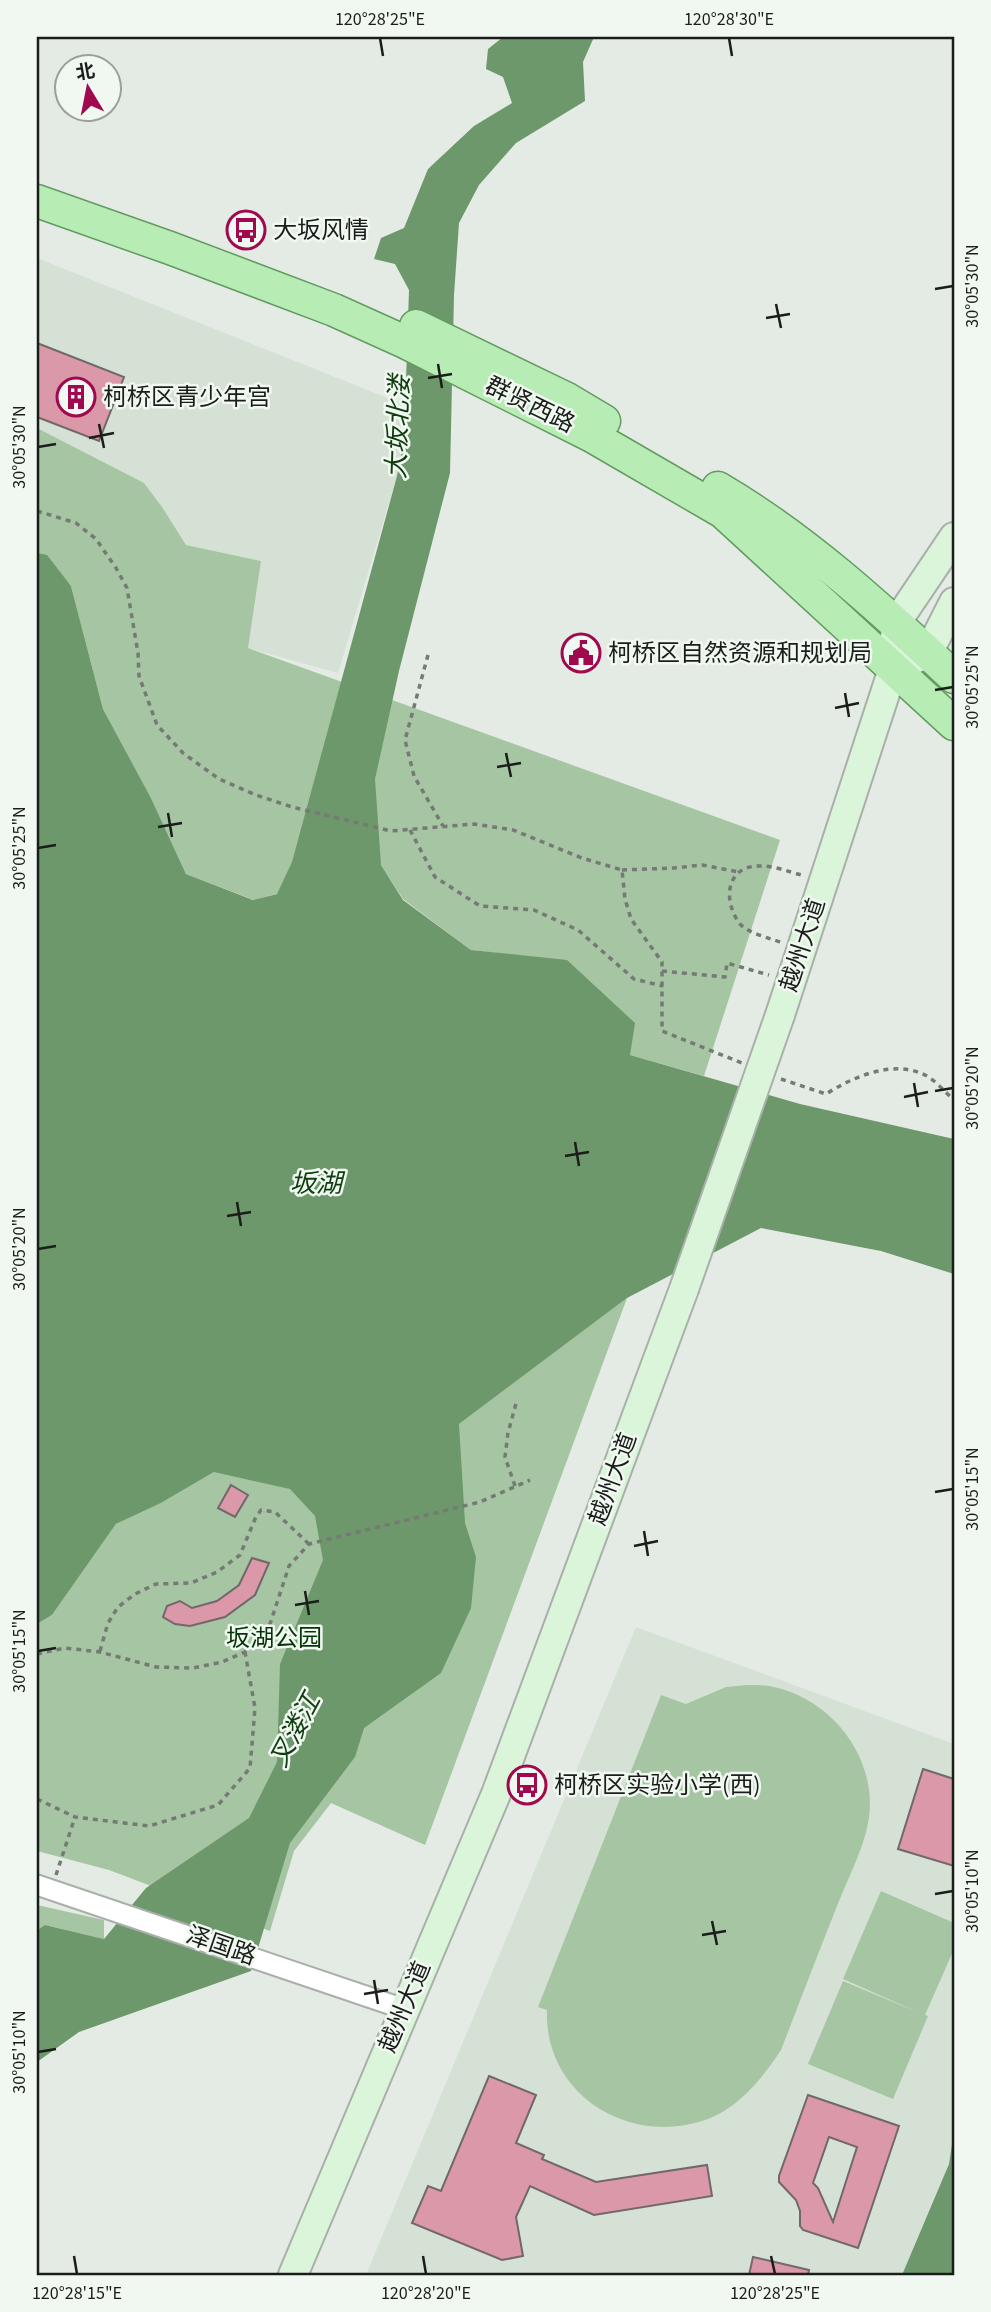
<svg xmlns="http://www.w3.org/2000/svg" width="991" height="2312" font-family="'Source Sans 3','Noto Sans SC',sans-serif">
<rect width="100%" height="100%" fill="#e4ebe4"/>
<!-- built -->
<g fill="#d5e1d4">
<polygon points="37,258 400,403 404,441 397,476 338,673 248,648 261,561 186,545 143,483 37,428"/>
<polygon points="636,1627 954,1744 954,2131 949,2164 902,2275 366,2275"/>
</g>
<!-- green -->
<g fill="#a5c5a3">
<polygon points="37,428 144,483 162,507 186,545 261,561 248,648 780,840 704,1076 630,1055 567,961 471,950 403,899 381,865 254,900 186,874 151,798 103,709 71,586 37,557"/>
<polygon points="627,1298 425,1845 331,1803 294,1851 270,1931 109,1870 37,1851 37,1624 52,1615 116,1524 161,1503 214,1472 459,1424"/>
<path d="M747,1685C756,1685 765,1685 774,1687C837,1701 884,1767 866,1832C860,1855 848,1879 839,1901C819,1951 800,2001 781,2050C761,2080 737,2110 702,2121C626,2145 544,2093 547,2010L538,2007L661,1695L686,1704L726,1687Z"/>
<polygon points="881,1891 954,1923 954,1949 925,2015 928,2016 893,2099 808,2064 843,1981 922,2014 843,1979"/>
<polygon points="37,1905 104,1920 104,1939 45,1925 37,1930"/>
</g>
<!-- water -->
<g fill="#6d986b">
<polygon points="503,37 594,37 583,62 585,101 516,143 479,185 459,223 454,295 450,473 399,671 375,779 381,865 403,900 471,950 567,960 635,1023 630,1055 800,1104 954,1139 954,1274 881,1251 761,1228 627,1298 459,1424 465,1523 476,1557 471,1608 441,1673 364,1728 355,1757 290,1843 251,1971 79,2032 37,2062 37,1930 45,1925 104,1939 146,1888 249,1818 277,1762 280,1664 323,1560 315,1516 290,1489 214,1472 161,1503 116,1524 52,1615 37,1624 37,553 47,555 71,586 103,709 151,798 186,874 253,900 277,894 292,862 397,476 404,441 409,290 395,264 374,259 381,238 404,228 428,169 474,126 512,103 503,77 486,69 488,49"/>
<polygon points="954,2131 954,2275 902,2275 949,2164"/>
</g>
<!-- building -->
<g fill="#da98a9" stroke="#72686a" stroke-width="2" fill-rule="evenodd">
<polygon points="37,343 124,377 99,441 37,417"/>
<polygon points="231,1485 248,1495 235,1517 218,1508"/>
<polygon points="252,1558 269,1563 255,1595 225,1617 190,1626 175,1624 163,1617 167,1606 180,1601 192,1608 217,1601 239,1585"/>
<polygon points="923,1769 954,1779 954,1866 898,1849"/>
<polygon points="489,2076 536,2095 516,2143 544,2155 542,2159 596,2182 707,2165 712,2196 594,2215 530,2186 516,2217 523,2256 502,2260 412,2223 428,2186 441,2191"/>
<path d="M808,2095L899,2126L858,2248L803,2230L800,2226V2211L796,2200L779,2182V2176ZM829,2137L857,2147L833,2222L818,2188L813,2183Z"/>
<polygon points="753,2257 809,2270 808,2275 749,2275"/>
</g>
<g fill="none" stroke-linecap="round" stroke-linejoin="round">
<defs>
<polyline id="street" points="37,1885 404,2009"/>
<g id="secondary">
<polyline points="908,662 928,653 954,602"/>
<polyline points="780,1015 893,669 896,623 954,537"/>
<polyline points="293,2275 496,1794 684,1289"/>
</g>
<g id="primary">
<polyline points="37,201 170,248 334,310 405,342 592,436 723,512 954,724"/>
<polyline points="416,326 567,399 604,421"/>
<path d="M718,488C805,539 881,609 954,677"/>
</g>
</defs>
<!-- street casing -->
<use href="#street" stroke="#a9b0a9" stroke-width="23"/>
<!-- secondary casing -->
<use href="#secondary" stroke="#a9b0a9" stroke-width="32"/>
<!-- primary casing -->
<use href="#primary" stroke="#629b5f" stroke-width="35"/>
<!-- path -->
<g stroke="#757a75" stroke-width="3.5" stroke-dasharray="5 5" stroke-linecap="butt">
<polyline points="37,511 76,523 96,539 116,568 127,588 138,653 139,676 157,725 183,753 219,779 256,795 292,807 391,831 474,824 513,830 582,858 622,870 625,899 631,919 662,962 662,1031 742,1063"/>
<polyline points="428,655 405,740 414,776 443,826"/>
<polyline points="410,830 435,877 480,906 534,910 578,930 634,979 663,986"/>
<polyline points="622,870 674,868 702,865 739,872"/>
<path d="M780,942C769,938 748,933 740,924C723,902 725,867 758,866C772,865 789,872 802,875"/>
<polyline points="662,971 725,977 727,963 769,975"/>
<path d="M781,1079L826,1094C853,1077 893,1059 925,1075C935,1080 945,1092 954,1100"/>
<polyline points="515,1486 505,1457 508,1433 517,1400"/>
<polyline points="100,1651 108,1623 118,1607 135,1594 156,1584 191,1583 217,1572 240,1555 255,1519 261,1510 275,1512 309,1544"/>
<polyline points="37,1654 65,1648 100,1652 156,1667 193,1668 222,1662 245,1652 270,1624 289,1566 309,1544 480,1502 530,1480"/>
<polyline points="37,1799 75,1817 149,1826 218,1805 250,1768 255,1708 245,1652"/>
<polyline points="56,1875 75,1817"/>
</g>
<!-- street -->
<use href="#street" stroke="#fff" stroke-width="19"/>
<!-- secondary -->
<use href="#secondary" stroke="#dbf5da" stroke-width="28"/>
<!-- primary -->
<use href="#primary" stroke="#b8ecb5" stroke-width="32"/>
<defs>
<polyline id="secondary-bridge" points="684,1289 780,1015"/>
</defs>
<!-- secondary-bridge casing -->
<use href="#secondary-bridge" stroke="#a9b0a9" stroke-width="32" stroke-linecap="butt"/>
<!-- secondary-bridge -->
<use href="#secondary-bridge" stroke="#dbf5da" stroke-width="28"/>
</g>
<!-- ticks -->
<path fill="none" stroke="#1a1d1a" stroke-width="2.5" d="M380,38L383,56M729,38L732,56M935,289L953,286M776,304L781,328M766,318L790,314M438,364L442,388M428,378L452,374M99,424L104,448M89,438L114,433M38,447L56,444M935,690L953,687M845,693L849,717M835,708L859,703M506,753L511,777M497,767L521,763M168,813L172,837M158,827L182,823M38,848L56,845M914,1083L918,1107M935,1091L953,1088M904,1097L928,1092M575,1142L579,1166M565,1156L589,1152M237,1202L241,1226M227,1216L251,1212M38,1249L56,1246M935,1492L953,1489M644,1531L648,1556M634,1546L658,1541M305,1591L309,1615M295,1605L319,1601M38,1651L56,1648M935,1894L953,1891M712,1921L717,1945M702,1935L726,1931M374,1980L378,2004M364,1994L388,1990M38,2052L56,2049M74,2256L77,2274M423,2256L426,2274M771,2256L775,2274"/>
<!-- icons -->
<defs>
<symbol id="bus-ring" viewBox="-11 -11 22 22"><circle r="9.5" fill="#f1f8f1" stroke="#a0094e" stroke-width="1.5"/><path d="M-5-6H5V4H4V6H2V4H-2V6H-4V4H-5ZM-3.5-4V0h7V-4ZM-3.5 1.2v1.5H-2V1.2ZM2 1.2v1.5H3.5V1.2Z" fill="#a0094e"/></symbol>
<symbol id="building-ring" viewBox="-11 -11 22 22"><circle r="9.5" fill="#f1f8f1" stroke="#a0094e" stroke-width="1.5"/><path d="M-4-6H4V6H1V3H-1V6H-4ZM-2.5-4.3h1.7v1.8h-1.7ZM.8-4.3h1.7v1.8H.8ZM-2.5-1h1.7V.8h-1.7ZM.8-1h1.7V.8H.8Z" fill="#a0094e"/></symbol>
<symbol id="civic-ring" viewBox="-11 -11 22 22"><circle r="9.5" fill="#f1f8f1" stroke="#a0094e" stroke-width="1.5"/><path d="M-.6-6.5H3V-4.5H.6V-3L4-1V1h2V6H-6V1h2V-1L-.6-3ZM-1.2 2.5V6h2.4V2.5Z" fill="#a0094e"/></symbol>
</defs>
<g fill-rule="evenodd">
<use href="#bus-ring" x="224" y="208" width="44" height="44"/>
<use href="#building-ring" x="54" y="375" width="44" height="44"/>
<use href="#civic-ring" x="559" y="631" width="44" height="44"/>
<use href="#bus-ring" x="505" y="1763" width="44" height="44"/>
</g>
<g text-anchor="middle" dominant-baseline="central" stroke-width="5" stroke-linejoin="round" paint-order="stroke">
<!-- poi labels -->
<g font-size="24" fill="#1a1d1a" stroke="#f1f8f1" text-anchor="start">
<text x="273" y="230">大坂风情</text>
<text x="103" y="397">柯桥区青少年宫</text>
<text x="608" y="653">柯桥区自然资源和规划局</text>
<text x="554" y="1785">柯桥区实验小学(西)</text>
</g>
<!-- street labels -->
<g font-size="24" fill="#1a1d1a" stroke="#f1f8f1">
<text transform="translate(530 405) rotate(26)">群贤西路</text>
<text transform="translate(803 945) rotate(-72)">越州大道</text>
<text transform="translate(613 1479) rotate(-70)">越州大道</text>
<text transform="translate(221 1946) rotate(19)">泽国路</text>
<text transform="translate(405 2007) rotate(-67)">越州大道</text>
</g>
<!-- park labels -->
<g font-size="24" fill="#043506" stroke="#f1f8f1">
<text x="274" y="1638">坂湖公园</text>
</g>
<!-- water labels -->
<g font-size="26" font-style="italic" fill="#0e3d0f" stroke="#f1f8f1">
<text transform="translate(398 427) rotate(-88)">大坂北溇</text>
<text x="316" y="1183">坂湖</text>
<text transform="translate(295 1730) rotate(-62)">叉溇江</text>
</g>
</g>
<!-- border -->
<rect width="991" height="2312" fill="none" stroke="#f1f8f1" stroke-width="77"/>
<!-- north arrow -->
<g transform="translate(88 88) rotate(350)"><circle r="33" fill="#f1f8f1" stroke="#9ba09b" stroke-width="2"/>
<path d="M0-5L12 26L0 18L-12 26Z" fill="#a0094e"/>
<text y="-10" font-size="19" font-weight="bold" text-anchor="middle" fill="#1a1d1a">北</text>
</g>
<rect x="38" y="38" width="915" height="2236" fill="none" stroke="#1a1d1a" stroke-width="2.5"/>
<g font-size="18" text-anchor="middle" fill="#1a1d1a">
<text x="380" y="25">120°28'25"E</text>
<text x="729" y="25">120°28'30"E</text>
<text transform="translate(972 286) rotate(-90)" y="6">30°05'30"N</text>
<text transform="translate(19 447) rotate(-90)" y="6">30°05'30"N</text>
<text transform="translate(972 687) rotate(-90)" y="6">30°05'25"N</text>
<text transform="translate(19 848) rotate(-90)" y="6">30°05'25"N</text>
<text transform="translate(972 1088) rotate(-90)" y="6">30°05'20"N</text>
<text transform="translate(19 1249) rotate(-90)" y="6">30°05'20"N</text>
<text transform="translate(972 1489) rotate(-90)" y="6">30°05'15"N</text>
<text transform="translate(19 1651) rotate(-90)" y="6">30°05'15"N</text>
<text transform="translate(972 1891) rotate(-90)" y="6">30°05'10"N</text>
<text transform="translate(19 2052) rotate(-90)" y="6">30°05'10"N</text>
<text x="77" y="2299">120°28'15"E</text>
<text x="426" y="2299">120°28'20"E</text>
<text x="775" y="2299">120°28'25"E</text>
</g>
</svg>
